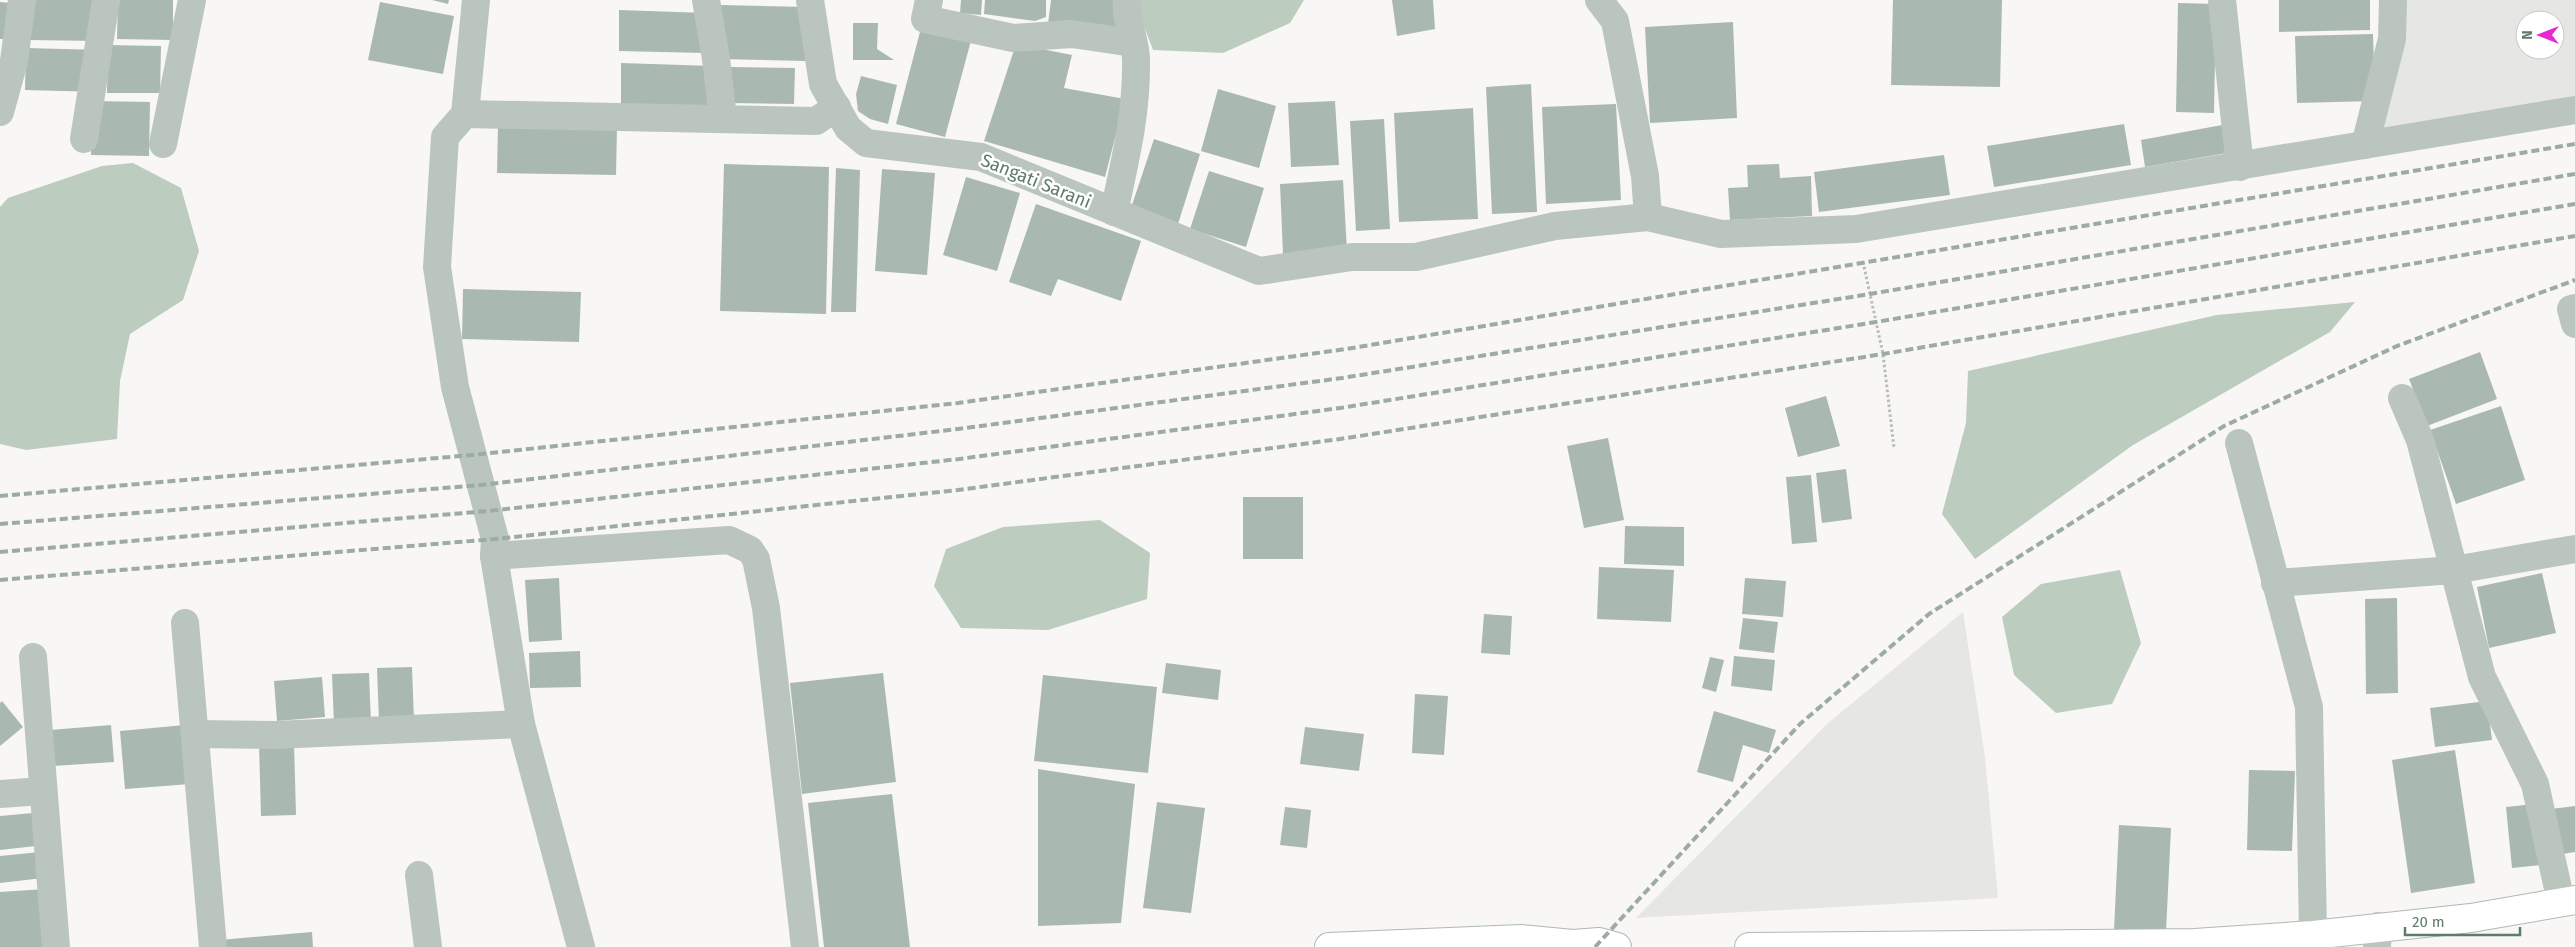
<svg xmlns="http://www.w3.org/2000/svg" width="2575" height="947" font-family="'Fira Sans',sans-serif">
<rect width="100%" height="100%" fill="#f9f6f6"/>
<!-- built -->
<g fill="#e6e7e5" fill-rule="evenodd">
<path d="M2407,0H2575V98L2383,132ZM2525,20H2555V50H2525Z"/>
<polygon points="1963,612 1985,757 1998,898 1636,918 1828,723"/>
</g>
<!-- water -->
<g fill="#bcccbe">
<polygon points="1134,0 1304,0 1290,23 1223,53 1153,50"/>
<polygon points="133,163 181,188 199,251 183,300 130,334 120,381 117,439 26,450 0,444 0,207 8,198 102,166"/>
<polygon points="2355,302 2330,332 2133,445 1975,559 1942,514 1966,423 1968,371 2217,315"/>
<polygon points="1100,520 1150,553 1147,599 1048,630 961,628 934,586 946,549 1003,527"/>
<polygon points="2120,570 2141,643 2112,704 2056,713 2014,675 2002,617 2041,584"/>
</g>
<!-- building -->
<g fill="#aab9af">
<polygon points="28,0 101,0 100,41 28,40"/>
<polygon points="118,0 173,0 173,40 117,39"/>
<polygon points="432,0 449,0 448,4"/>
<polygon points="961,0 982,0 981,15 960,13"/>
<polygon points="985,0 1046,0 1046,17 1035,21 984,14"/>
<polygon points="1051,0 1126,0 1122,33 1048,24"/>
<polygon points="1392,0 1433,0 1435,29 1397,36"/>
<polygon points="1893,0 2002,0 2000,87 1891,85"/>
<polygon points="2279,0 2370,0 2370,30 2279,32"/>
<polygon points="0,2 10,3 10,39 0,39"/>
<polygon points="380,2 454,16 443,74 368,60"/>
<polygon points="2178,3 2216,4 2214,113 2176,112"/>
<polygon points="721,5 807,7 805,61 719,59"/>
<polygon points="619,10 706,13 705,53 619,51"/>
<polygon points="1733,22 1737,118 1650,123 1645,27"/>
<polygon points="853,23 878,23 877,49 894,60 853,60"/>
<polygon points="922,24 972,37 945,137 896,124"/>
<polygon points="2373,34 2375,101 2297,103 2295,36"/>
<polygon points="1016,44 1072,55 1064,88 1125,99 1105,177 984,141"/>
<polygon points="108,45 161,46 160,93 107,93"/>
<polygon points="26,48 101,50 100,92 25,90"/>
<polygon points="621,63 713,66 712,110 621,108"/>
<polygon points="730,67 795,68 794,104 728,103"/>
<polygon points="861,76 897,85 888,124 870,119 858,111 856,94"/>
<polygon points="1531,84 1537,212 1492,214 1486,87"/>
<polygon points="1218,89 1276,106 1259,168 1201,151"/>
<polygon points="92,101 150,102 149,156 91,155"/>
<polygon points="1335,101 1339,165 1291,167 1288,103"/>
<polygon points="1616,104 1621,200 1546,204 1542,107"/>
<polygon points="1473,108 1478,219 1399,222 1394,113"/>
<polygon points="1384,119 1390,229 1356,231 1350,121"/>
<polygon points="2124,124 2131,165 1994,187 1987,146"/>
<polygon points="498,125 617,128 616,175 497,173"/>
<polygon points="2222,125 2227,153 2145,167 2141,140"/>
<polygon points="1154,139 1200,154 1178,224 1131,208"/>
<polygon points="1944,155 1950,195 1819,212 1814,172"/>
<polygon points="724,164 829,167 826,314 720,311"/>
<polygon points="1779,164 1780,178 1811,176 1812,216 1730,220 1728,188 1748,187 1747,165"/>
<polygon points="836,168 860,170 856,312 831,312"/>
<polygon points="882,169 935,173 927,275 875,271"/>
<polygon points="1209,171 1264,188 1246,247 1190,229"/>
<polygon points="966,177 1020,193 997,271 943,255"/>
<polygon points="1343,180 1347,251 1283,254 1280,184"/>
<polygon points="1036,204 1141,241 1121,301 1058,279 1051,296 1009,282"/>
<polygon points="463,289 581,292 579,342 462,339"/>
<polygon points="2480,352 2497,399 2427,426 2409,379"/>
<polygon points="1826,396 1840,446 1798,457 1785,408"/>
<polygon points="2501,406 2525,480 2456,504 2430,430"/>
<polygon points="1608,438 1624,520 1584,528 1567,446"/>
<polygon points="1846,469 1852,519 1822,523 1816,473"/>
<polygon points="1811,475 1817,542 1792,544 1786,477"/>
<rect x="1243" y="497" width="60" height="62"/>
<polygon points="1625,526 1684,527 1684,566 1624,564"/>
<polygon points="1599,567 1674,570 1671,622 1597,619"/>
<polygon points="2542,573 2556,633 2489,648 2477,587"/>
<polygon points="559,578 562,640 529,642 525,580"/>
<polygon points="1745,578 1786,581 1783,617 1742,614"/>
<polygon points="2397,598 2398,693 2366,694 2365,599"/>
<polygon points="1484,614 1512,616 1510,655 1481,653"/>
<polygon points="1743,618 1778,622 1774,653 1739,649"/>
<polygon points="580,651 581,687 530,688 529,653"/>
<polygon points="1734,656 1775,660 1772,691 1731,686"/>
<polygon points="1710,657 1724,660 1716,692 1702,688"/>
<polygon points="1166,663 1221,670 1218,700 1162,693"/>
<polygon points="412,667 414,721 379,722 377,668"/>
<polygon points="369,673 371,724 334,725 332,674"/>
<polygon points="883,673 896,782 802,794 790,683"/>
<polygon points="1043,675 1157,687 1148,773 1034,761"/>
<polygon points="322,677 325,717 277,721 274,681"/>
<polygon points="1415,694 1448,696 1444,755 1412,753"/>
<polygon points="2,701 23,727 0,746 0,703"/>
<polygon points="2487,701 2492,740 2435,747 2430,708"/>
<polygon points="1714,711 1776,730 1769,753 1743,745 1733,782 1697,772"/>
<polygon points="111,725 114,762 53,766 50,730"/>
<polygon points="185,725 190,784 125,789 120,731"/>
<polygon points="1305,727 1364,734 1359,771 1300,764"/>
<polygon points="294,743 296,815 261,816 259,744"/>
<polygon points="2455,750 2475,883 2411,893 2392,760"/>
<polygon points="1038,769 1135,784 1121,923 1038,926"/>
<polygon points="2249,770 2295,771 2292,851 2247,850"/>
<polygon points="892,794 910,947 824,947 808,803"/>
<polygon points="1157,802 1205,808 1191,913 1143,908"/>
<polygon points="2534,804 2541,865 2512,868 2506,807"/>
<polygon points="2575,806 2575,852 2555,855 2551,809"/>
<polygon points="1285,807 1311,810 1307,848 1280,845"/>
<polygon points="33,813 36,846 0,850 0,816"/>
<polygon points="2119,825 2171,828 2166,932 2114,930"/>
<polygon points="40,852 43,878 0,883 0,856"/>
<polygon points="45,889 49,947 0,947 0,892"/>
<polygon points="312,932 313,947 221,947 220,940"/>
</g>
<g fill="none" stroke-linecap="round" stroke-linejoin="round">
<defs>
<g id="major">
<polyline points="1329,947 1521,939 1573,944 1599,942 1617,947"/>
<polyline points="1749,947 2195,943 2313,935 2471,918 2575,900"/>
</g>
</defs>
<!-- major casing -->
<use href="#major" stroke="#aebab2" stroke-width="30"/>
<!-- path -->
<polyline stroke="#b5bdb8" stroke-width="3" stroke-dasharray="2.5 2.5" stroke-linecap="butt" points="1863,262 1883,354 1894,448"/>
<!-- minor -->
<g stroke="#bac5bd" stroke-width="28">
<polyline points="476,0 465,114 445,137 437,267 455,387 495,539 494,556 729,540 750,550 756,559 766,608 805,947"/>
<polyline points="706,0 716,59 723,118"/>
<polyline points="810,0 823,84 848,128 866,143 981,157 1259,271 1352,257 1416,257 1555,226 1648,217 1721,234 1856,229 2575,110"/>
<polyline points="929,0 925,19 1013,38 1072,34 1133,43"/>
<polyline points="1599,0 1615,21 1645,176 1648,217"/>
<polyline points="2222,0 2240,167"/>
<polyline points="0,112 14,61 22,0"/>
<polyline points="465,114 816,121 837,107"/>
<polyline points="84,139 106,0"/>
<polyline points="163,144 192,0"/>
<polyline points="2365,145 2392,39 2393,0"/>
<path d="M1114,212C1125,161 1137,113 1136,60C1136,40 1125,21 1127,0"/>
<polyline points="2575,308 2571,309 2575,324"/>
<polyline points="2402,398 2420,440 2482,677 2535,784 2561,902"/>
<polyline points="2239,443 2309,707 2313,935"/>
<polyline points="494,556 521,724 581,947"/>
<polyline points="2275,583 2454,570 2575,549"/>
<polyline points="185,623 213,947"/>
<polyline points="33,657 56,947"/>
<polyline points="195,734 275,735 521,724"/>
<polyline points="0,794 42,791"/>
<polyline points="419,875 428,947"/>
<polyline points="2377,947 2378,926"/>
</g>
<!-- major -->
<use href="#major" stroke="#fff" stroke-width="28"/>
<!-- rail -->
<g stroke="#9caca2" stroke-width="4" stroke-dasharray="8 4" stroke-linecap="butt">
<polyline points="0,496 472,455 958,403 1346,349 2575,144"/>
<polyline points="0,524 481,485 958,429 1342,378 1870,294 2575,174"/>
<polyline points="0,552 488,511 959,459 1340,408 1876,322 2575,204"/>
<polyline points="0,580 495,539 958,490 1340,439 1883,354 2575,236"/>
<polyline points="1595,947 1800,724 1929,614 2224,426 2397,346 2575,280"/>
</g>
</g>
<g text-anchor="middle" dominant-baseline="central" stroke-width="5" stroke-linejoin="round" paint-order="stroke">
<!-- street labels -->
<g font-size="18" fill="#5e7c68" stroke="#fff">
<text transform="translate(1036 181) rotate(22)">Sangati Sarani</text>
</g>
</g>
<!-- north arrow -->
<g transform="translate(2540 35) rotate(270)"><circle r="24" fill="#ffffff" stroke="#bfcbc3"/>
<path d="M0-4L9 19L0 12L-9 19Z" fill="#e727cf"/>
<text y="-8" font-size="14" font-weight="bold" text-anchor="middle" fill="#5e7c68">N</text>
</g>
<!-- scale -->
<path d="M2405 927v8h115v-8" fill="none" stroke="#5e7c68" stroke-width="2.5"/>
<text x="2412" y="927" font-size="15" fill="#5e7c68" stroke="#ffffff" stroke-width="4" paint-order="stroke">20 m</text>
</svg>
